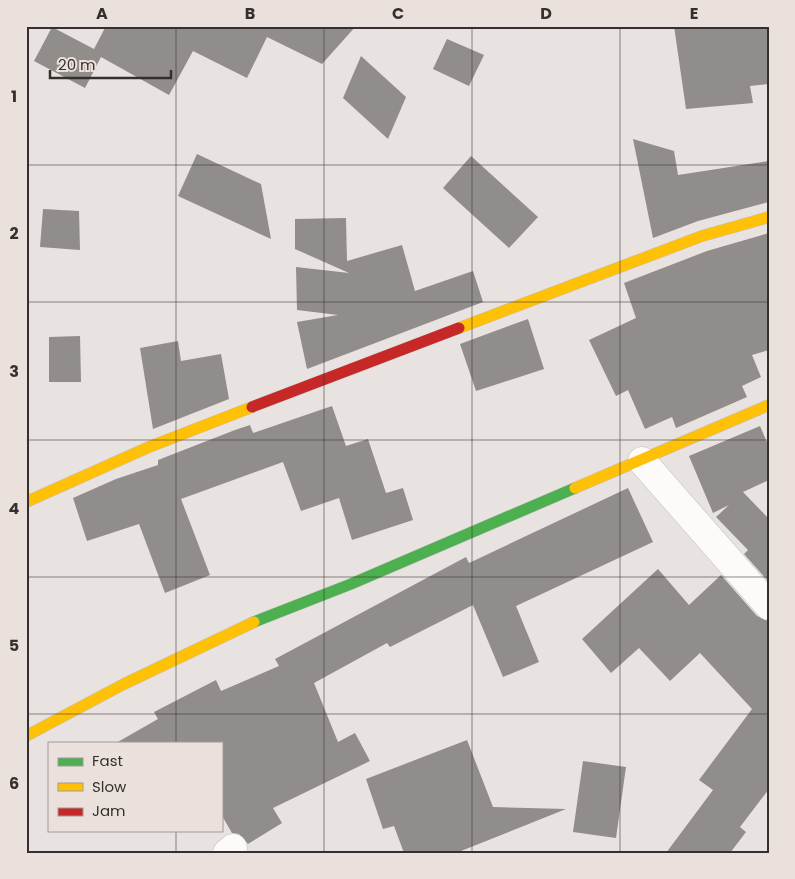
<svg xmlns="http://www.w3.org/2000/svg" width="795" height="879" font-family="Poppins,sans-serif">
<rect width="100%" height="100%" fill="#e8e2e0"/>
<!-- building -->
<g fill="#918d8b">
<polygon points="106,26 356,26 322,64 267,37 247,78 193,51 169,95 101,57 85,88 34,61 52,27 94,49"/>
<polygon points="674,26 769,26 769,84 750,86 753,103 686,109"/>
<polygon points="447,39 484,55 469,86 433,69"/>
<polygon points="361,56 406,97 388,139 343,98"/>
<polygon points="633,139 674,151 678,175 769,161 769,202 698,221 653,238"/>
<polygon points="197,154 261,184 271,239 178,196"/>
<polygon points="471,156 538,217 509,248 443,188"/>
<polygon points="43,209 79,211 80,250 40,247"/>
<polygon points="346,218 347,261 402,245 415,291 473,271 483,302 307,369 297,322 338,315 297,310 296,267 349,273 295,249 295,219"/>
<polygon points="769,233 769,350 752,355 761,377 742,386 747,397 676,428 672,417 645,429 628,390 616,396 589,340 636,318 624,283 707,251"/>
<polygon points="528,319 544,369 476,391 460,344"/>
<polygon points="80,336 81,382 49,382 49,337"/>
<polygon points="178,341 181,361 221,354 229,399 153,429 140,348"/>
<polygon points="332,406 346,446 368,439 386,493 403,488 413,520 352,540 339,498 301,511 283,462 181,499 210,575 165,593 139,524 87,541 73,498 116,479 158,465 158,460 235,430 250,425 253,433"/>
<polygon points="760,426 769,447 769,480 743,492 769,519 769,582 744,554 748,550 716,517 729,505 713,513 689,456"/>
<polygon points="628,488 653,542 516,606 539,662 503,677 473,605 390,647 387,643 314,683 338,742 355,733 370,761 273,808 282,823 248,844 239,834 232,833 221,814 221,743 116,743 158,719 154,712 216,680 221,691 279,666 275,659 466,557 469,563"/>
<polygon points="658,569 689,605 721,575 757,616 769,621 769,789 740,827 746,832 730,853 666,853 713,790 699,780 752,709 700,653 670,681 639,648 611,673 582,639"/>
<polygon points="467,740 493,807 566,809 456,853 404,853 394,826 383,829 366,779"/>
<polygon points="583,761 626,767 616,838 573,832"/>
</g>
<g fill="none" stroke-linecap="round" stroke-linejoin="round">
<defs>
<g id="street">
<polyline points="642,461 769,606"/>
<polyline points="227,853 233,848"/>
</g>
<polyline id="fast" points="254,622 351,584 575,488"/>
<g id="slow">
<polyline points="459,328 702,236 769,217"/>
<polyline points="575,488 769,405"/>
<polyline points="26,502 149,447 252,407"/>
<polyline points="26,736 124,684 254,622"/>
</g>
<polyline id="jam" points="252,407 459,328"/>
</defs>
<!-- street casing -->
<use href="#street" stroke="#c3bfbd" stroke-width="29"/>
<!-- fast casing -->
<use href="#fast" stroke="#c3bfbd" stroke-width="12"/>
<!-- slow casing -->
<use href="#slow" stroke="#c3bfbd" stroke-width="12"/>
<!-- jam casing -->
<use href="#jam" stroke="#c3bfbd" stroke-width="12"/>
<!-- street -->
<use href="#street" stroke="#fcfbfa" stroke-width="28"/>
<!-- fast -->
<use href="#fast" stroke="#4caf50" stroke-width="11"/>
<!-- slow -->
<use href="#slow" stroke="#ffc107" stroke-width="11"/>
<!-- jam -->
<use href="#jam" stroke="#c62828" stroke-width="11"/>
</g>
<!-- grid -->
<path fill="none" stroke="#35302f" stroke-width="1" stroke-opacity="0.55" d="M176,26V743M324,26V853M472,26V853M620,26V853M26,165H769M26,302H769M26,440H769M26,577H769M26,714H769M176,830V853"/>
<!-- border -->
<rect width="795" height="879" fill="none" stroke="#ebe1dc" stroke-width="55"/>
<!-- legend -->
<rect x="48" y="742" width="175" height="90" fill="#ebe1dc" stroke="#a29a97"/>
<rect x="58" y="758" width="25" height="8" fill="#4caf50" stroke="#a29a97"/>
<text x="92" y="766" font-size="15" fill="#35302f">Fast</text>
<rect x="58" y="783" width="25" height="8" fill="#ffc107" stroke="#a29a97"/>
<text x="92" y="792" font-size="15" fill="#35302f">Slow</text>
<rect x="58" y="808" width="25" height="8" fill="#c62828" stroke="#a29a97"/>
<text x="92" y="816" font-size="15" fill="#35302f">Jam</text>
<!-- scale -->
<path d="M50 70v8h121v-8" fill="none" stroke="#35302f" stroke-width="2.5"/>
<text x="58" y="70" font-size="15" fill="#35302f" stroke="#ebe1dc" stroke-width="4" paint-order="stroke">20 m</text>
<rect x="28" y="28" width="740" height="824" fill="none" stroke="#35302f" stroke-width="2"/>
<g font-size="16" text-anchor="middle" font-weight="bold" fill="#35302f">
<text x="102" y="19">A</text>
<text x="250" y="19">B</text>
<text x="398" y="19">C</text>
<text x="546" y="19">D</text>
<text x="694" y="19">E</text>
<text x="14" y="102">1</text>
<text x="14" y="239">2</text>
<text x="14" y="377">3</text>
<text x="14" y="514">4</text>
<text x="14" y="651">5</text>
<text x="14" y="789">6</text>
</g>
</svg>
